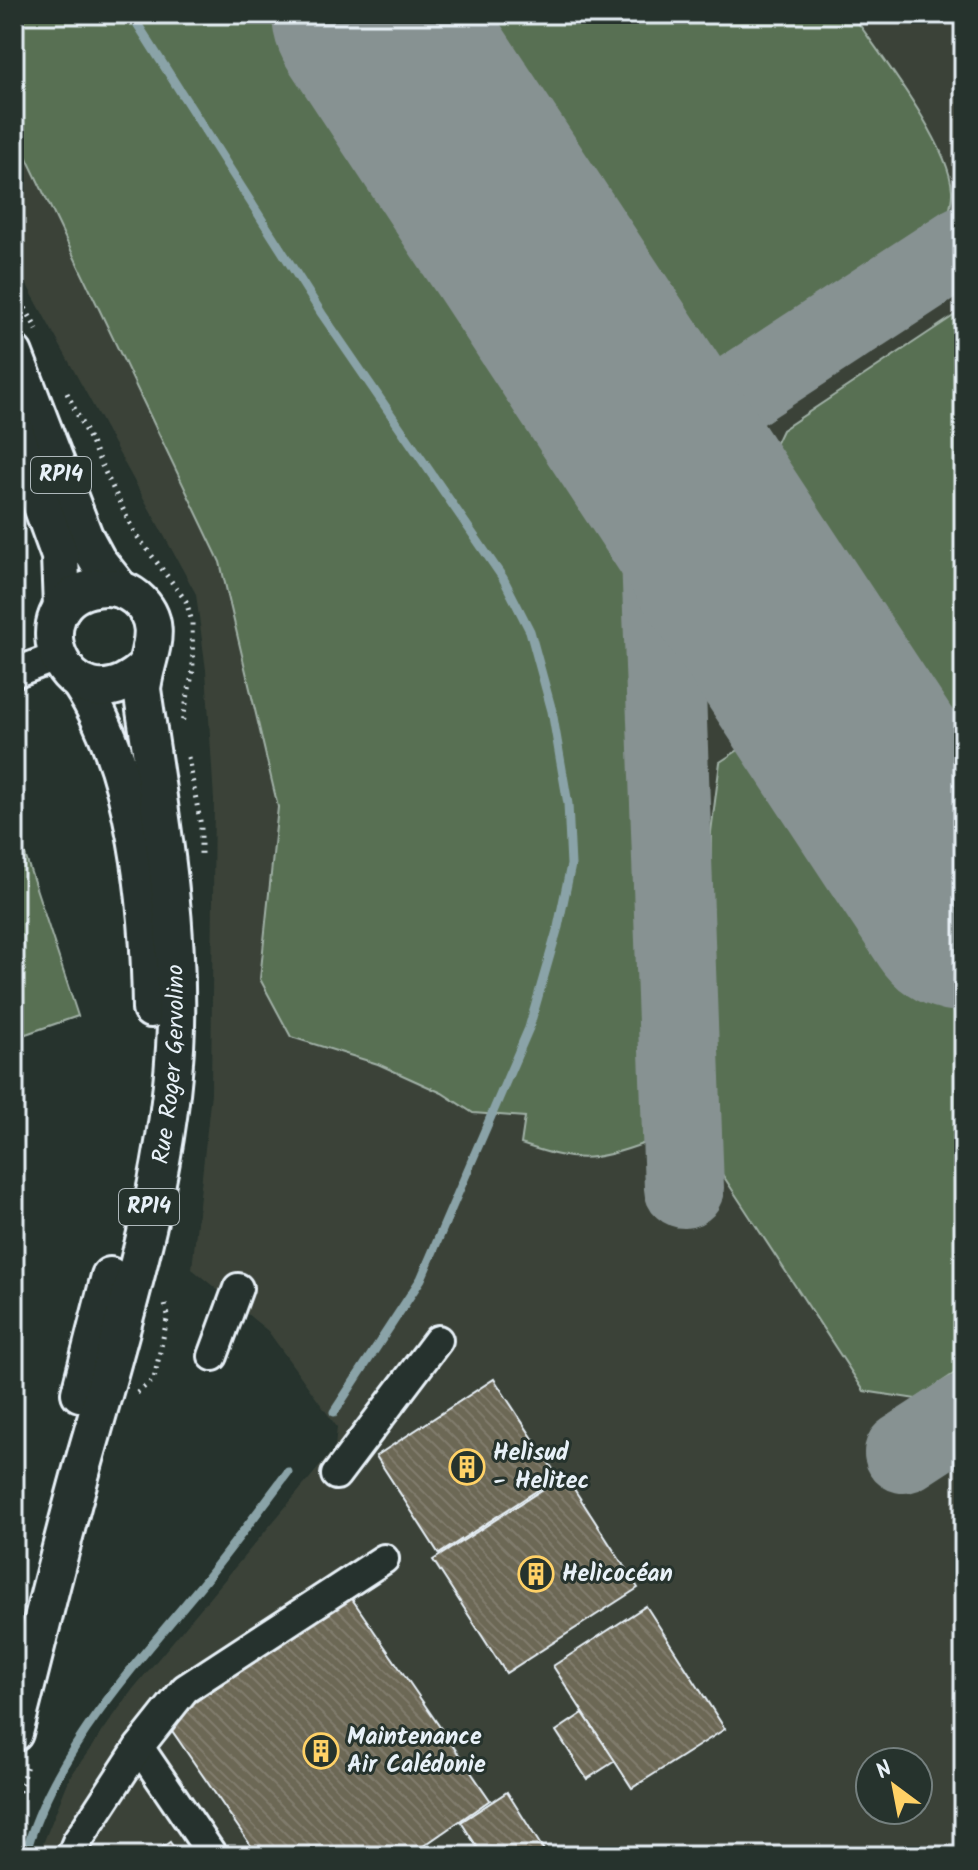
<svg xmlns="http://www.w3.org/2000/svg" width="978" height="1870" font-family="Kalam,sans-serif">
<defs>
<pattern id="building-back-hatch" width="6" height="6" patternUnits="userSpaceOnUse" patternTransform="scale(2)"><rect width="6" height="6" fill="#6c6755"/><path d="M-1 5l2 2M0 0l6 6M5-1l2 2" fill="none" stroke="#817d6e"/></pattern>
</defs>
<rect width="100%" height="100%" fill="#26332d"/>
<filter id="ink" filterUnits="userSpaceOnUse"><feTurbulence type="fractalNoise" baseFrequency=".0125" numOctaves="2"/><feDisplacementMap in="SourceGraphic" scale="16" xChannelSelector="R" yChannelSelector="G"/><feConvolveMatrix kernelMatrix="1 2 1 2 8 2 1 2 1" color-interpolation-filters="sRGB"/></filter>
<g filter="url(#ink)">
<!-- built -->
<path fill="#3b4339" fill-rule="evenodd" d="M14,14H964V1856H38L70,1777L133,1689L335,1448L337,1427L268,1331L192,1269L211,1093L214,800L206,670L196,594L14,261ZM870,1762H918V1810H870Z"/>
<!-- grass -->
<g fill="#586f53" stroke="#a0b0a6" stroke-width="2">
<path d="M14,14H283L638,560L649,666L643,1029L645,1143C592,1163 574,1162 521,1144L525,1117L473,1113L442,1093L378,1064L291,1037L260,979L278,807L220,562L14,131Z"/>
<path d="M456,14H852C880,55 949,142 952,190C953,202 947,219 945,232L750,360L712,362L676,347Z"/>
<polygon points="964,309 964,780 786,512 771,453 782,430"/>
<polygon points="760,736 784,751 964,1026 964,1367 916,1399 864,1391 720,1171 709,1096 711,832 720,762"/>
<polygon points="14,821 78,1016 14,1038"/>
</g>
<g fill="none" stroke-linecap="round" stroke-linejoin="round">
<!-- stream -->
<g stroke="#8aa3a8" stroke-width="9">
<polyline points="131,14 322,314 503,578 530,631 552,711 568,804 571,865 558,927 529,1028 421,1279 334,1412"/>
<path d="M25,1856C51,1754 138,1662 203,1583C232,1547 260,1509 288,1472"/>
</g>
<!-- taxiway -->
<g stroke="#879292" stroke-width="80">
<polyline points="684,1188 657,446 964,245"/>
<polyline points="904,1453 964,1414"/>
</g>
<!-- runway -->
<polyline stroke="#879292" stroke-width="202" points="373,14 964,911"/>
</g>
<!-- building -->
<g fill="url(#building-back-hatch)" stroke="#e8f1f8" stroke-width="2">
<polygon points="494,1379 558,1477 439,1554 376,1456"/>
<polygon points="565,1475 638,1588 506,1673 433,1560"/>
<polygon points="350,1596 490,1800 409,1856 258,1856 166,1722"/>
<polygon points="646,1606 725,1729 632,1788 553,1666"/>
<polygon points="583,1713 615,1761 587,1779 556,1731"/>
<polygon points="507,1792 547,1855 546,1856 483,1856 461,1822"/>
<polygon points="170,1842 180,1856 150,1856"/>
</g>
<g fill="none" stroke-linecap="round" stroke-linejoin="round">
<defs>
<g id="minor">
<polyline points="14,673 56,657"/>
<polyline points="213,1356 238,1288"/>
<polyline points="336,1475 438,1340"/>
<polyline points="139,1747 213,1856"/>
<polyline points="71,1856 77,1842 139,1747 185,1689 384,1559"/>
</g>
<g id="major">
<polyline points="14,354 84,536 97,560 120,589"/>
<polyline points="14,429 60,556 62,607"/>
<path d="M80,683C137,770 150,907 151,1009"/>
<polyline points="80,1393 110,1276"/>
<path id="s1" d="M14,1733C40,1633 63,1533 92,1434C129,1303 172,1162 176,1026C179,912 158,801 142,689C145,657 168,625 136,598C125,589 110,585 96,588C13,600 66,738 144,669"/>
</g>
</defs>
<!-- minor casing -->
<use href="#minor" stroke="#e8f1f8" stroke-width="34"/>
<!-- major casing -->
<use href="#major" stroke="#e8f1f8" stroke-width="42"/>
<!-- path -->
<g stroke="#e8f1f8" stroke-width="5" stroke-dasharray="2 6" stroke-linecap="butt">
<polyline points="14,287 37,330"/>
<polyline points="67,393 134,532 186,601 192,622 193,670 182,723"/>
<polyline points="188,757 201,826 201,854"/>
<polyline points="137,1393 154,1379 168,1315 164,1301"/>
<polyline points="14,1807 28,1762"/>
</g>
<!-- minor -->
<use href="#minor" stroke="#26332d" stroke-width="28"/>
<!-- major -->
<use href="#major" stroke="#26332d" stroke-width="36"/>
</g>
</g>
<!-- icons -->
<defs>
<symbol id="building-ring" viewBox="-11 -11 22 22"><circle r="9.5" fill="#26332d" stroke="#ffd166" stroke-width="1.5"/><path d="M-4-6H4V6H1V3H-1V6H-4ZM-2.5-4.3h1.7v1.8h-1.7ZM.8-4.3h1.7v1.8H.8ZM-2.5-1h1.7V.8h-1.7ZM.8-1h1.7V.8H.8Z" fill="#ffd166"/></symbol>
</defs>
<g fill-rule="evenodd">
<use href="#building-ring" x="447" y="1447" width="40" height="40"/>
<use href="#building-ring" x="516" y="1554" width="40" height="40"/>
<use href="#building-ring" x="301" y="1731" width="40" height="40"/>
</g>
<g text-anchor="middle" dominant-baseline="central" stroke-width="6" stroke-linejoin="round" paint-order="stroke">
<!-- shield labels -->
<g fill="#26332d" stroke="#aeb8bb" stroke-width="2">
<rect x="31" y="457" width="60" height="36" rx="6"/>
<rect x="119" y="1189" width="60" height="36" rx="6"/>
</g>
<g font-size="22" font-weight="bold" fill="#e8f1f8">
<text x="61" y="475">RP14</text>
<text x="149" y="1207">RP14</text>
</g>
<!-- street labels -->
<g font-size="24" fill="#e8f1f8" stroke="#26332d">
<text stroke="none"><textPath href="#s1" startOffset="688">Rue Roger Gervolino</textPath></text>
</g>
<!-- poi labels -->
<g font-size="24" font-weight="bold" fill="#e8f1f8" stroke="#26332d" text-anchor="start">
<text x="493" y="1453">Helisud<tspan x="493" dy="28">- Helitec</tspan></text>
<text x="562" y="1574">Helicocéan</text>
<text x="347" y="1737">Maintenance<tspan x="347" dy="28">Air Calédonie</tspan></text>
</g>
</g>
<!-- margin -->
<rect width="978" height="1870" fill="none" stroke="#26332d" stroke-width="48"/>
<rect x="24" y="24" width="930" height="1822" fill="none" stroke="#e8f1f8" stroke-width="3" filter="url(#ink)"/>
<!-- north arrow -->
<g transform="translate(894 1786) rotate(328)"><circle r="38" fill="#26332d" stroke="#747f7e" stroke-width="2"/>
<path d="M0-6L14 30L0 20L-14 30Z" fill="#ffd166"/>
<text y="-12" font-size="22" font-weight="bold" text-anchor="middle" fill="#e8f1f8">N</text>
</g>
</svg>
